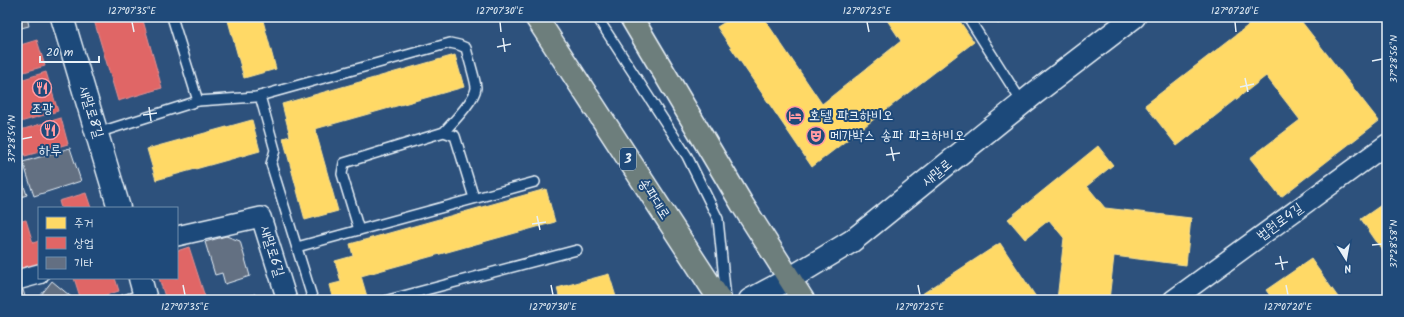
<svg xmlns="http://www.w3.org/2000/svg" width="1404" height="317" font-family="Kalam,'Poor Story',sans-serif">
<rect width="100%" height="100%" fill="#2d517c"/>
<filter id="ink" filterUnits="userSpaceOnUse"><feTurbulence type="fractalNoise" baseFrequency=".025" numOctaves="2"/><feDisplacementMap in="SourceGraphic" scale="8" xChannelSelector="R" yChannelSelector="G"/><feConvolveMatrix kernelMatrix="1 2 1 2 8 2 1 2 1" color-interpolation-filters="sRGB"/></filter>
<g filter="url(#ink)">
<!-- homes -->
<g fill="#ffd966" stroke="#f8e092">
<polygon points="227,17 262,17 276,69 244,78"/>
<polygon points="733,17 763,17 822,104 901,41 885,17 957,17 974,42 812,167 717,27"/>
<polygon points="993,17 1006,17 998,24"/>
<polygon points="1259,17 1298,17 1379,121 1281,197 1250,158 1300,120 1266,76 1177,146 1145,105"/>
<polygon points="455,55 464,87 315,129 338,211 305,220 283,138 290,136 282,104"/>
<polygon points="252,120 260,151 156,180 147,149"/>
<polygon points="1098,146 1113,165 1087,186 1105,208 1191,218 1186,265 1114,256 1109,300 1057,300 1064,238 1049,220 1025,239 1008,219"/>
<polygon points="546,189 555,222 361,276 368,300 333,300 329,285 341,282 335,261 353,256 350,244"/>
<polygon points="1387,201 1387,257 1361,219"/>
<polygon points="1000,243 1038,300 917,300 916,298"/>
<polygon points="1311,259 1340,300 1273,300 1266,290"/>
<polygon points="609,274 617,300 560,300 557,288"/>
</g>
<!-- shops -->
<g fill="#e06666" stroke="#e29092">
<polygon points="93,17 142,17 162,88 118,101"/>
<polygon points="37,40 45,66 17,74 17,46"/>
<polygon points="46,72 58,111 17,123 17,81"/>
<polygon points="61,118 68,144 25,156 17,131"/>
<polygon points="86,193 91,208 61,208 59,201"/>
<polygon points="26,220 33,243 39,241 39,264 23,270 17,265 17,222"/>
<polygon points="189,247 206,300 166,300 159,278 177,278 177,251"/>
<polygon points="74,278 115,278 119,291 89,300 81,300"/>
</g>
<!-- building -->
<g fill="#636f82" stroke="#e8f1f8">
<polygon points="17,17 27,17 29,26 17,29"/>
<polygon points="70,148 81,181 34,196 23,162"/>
<polygon points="17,169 18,169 27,195 17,198"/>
<polygon points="226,236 240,241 250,276 225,284 222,273 215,275 205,242"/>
<polygon points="52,281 75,300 37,300"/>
<polygon points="23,290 26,300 17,300 17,292"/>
<polygon points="255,294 257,300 234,300"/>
</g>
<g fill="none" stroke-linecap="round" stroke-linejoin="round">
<defs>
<g id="service">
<polyline points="172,17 198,101"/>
<polyline points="597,17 687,156 718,219 726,299"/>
<polyline points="968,17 1023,104"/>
<polyline points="260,96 275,150 271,164 313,300"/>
<path d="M97,133L198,101L256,97L450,43L459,45L466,48C468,57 476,81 476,88C475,100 452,123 444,132"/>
<polyline points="359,230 342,174 344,163 444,132 455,136 474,198"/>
<polyline points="297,247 535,182"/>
<polyline points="124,300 144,294"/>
<polyline points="388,300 577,250"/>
</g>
<g id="minor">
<polyline points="177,236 261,217 287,300"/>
<polyline points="17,280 39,274"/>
<polyline points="1173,300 1387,144"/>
</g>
<g id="tertiary">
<polyline points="62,17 119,208"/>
<polyline points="140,278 146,300"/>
<polyline points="750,300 791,278"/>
</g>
<polyline id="secondary" points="791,278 852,241 1035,93 1134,17"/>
<g id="primary">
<polyline points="536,17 720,300"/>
<polyline points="631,17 742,204 803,300"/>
</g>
</defs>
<!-- service casing -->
<use href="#service" stroke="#e8f1f8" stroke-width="12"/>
<!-- minor casing -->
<use href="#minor" stroke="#e8f1f8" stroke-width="22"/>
<!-- tertiary casing -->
<use href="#tertiary" stroke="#e8f1f8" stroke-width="25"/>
<!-- secondary casing -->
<use href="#secondary" stroke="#e8f1f8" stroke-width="25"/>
<!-- primary casing -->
<use href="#primary" stroke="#e8f1f8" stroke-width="25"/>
<!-- service -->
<use href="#service" stroke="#1f4a7a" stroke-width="9"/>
<!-- minor -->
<use href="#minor" stroke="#1f4a7a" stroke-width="19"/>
<!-- tertiary -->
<use href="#tertiary" stroke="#1f4a7a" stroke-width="22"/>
<!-- secondary -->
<use href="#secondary" stroke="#1f4a7a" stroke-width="22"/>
<!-- primary -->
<use href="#primary" stroke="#6d7e7c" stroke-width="22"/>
</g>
</g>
<!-- ticks -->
<path fill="none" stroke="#e8f1f8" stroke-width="1.5" d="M132,22L134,32M500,22L501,32M867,22L869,32M1235,22L1236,32M503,38L505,52M497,47L511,44M1372,61L1382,59M1245,78L1248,92M1240,87L1254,84M149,107L151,121M143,115L157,113M22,139L32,137M891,147L894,161M886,155L900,153M537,216L540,230M532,224L546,222M1372,245L1382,244M1280,256L1283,270M1275,264L1288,262M183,285L185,295M551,285L553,295M918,285L920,295M1286,285L1288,295"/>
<!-- icons -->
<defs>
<symbol id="restaurant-ring" viewBox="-11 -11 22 22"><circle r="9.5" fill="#1f4a7a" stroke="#ff9aa2" stroke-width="1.5"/><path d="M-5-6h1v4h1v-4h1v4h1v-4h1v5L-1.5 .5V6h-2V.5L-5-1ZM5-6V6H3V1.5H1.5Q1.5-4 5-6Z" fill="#ff9aa2"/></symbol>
<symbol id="hotel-ring" viewBox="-11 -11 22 22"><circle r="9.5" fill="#1f4a7a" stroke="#ff9aa2" stroke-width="1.5"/><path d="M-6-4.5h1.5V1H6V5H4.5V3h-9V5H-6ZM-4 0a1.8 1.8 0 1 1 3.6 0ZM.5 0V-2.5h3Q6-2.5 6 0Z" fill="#ff9aa2"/></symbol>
<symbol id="theatre-ring" viewBox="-11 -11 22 22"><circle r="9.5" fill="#1f4a7a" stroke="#ff9aa2" stroke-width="1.5"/><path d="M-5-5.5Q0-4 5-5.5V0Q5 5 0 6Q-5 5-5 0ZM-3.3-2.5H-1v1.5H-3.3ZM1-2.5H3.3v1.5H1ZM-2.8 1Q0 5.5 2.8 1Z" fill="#ff9aa2"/></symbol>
</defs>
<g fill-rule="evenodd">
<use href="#restaurant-ring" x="31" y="77" width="22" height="22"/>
<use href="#hotel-ring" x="784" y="105" width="22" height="22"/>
<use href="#restaurant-ring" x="39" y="119" width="22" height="22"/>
<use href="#theatre-ring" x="805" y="125" width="22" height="22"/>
</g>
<g text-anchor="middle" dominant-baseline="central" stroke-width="4" stroke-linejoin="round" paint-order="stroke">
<!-- shield labels -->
<rect fill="#1f4a7a" stroke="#acbfd2" stroke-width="1" x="620" y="148" width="16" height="22" rx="3"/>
<g font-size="13" font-weight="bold" fill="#e8f1f8">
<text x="628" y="159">3</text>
</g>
<!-- poi labels -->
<g font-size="14" fill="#e8f1f8" stroke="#1f4a7a">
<text x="42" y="109">조광</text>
<text x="809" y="116" text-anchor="start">호텔 파크하비오</text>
<text x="830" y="136" text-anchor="start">메가박스 송파 파크하비오</text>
<text x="50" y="151">하루</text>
</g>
<!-- street labels -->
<g font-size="14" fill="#e8f1f8" stroke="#1f4a7a">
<text transform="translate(91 112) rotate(73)">새말로8길</text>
<text transform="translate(937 173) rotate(-39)">새말로</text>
<text transform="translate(654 199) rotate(57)">송파대로</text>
<text transform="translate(1280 222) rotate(-36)">법원로4길</text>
<text transform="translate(272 251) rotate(73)">새말로6길</text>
</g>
</g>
<!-- margin -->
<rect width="1404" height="317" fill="none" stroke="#1f4a7a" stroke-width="44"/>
<!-- legend -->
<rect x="38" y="207" width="140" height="72" fill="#1f4a7a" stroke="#6f8dac"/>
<rect x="46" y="217" width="20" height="12" fill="#ffd966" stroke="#6f8dac"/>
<text x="74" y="227" font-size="12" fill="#e8f1f8">주거</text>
<rect x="46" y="237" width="20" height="12" fill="#e06666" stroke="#6f8dac"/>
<text x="74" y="247" font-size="12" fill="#e8f1f8">상업</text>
<rect x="46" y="257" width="20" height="12" fill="#636f82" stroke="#6f8dac"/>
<text x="74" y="267" font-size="12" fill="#e8f1f8">기타</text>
<!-- north arrow -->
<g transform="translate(1346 259) rotate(169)" stroke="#1f4a7a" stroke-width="3" paint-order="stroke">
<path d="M0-3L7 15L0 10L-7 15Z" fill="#e8f1f8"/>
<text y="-6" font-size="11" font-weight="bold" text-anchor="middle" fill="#e8f1f8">N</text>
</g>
<!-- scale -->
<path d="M40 56v6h59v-6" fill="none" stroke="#e8f1f8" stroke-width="2"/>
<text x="46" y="56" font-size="12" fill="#e8f1f8" stroke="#1f4a7a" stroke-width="3" paint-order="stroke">20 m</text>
<rect x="22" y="22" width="1360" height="273" fill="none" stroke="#e8f1f8" stroke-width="1.5"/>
<g font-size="10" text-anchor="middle" fill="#e8f1f8">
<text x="132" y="14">127°07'35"E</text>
<text x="500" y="14">127°07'30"E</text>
<text x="867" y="14">127°07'25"E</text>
<text x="1235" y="14">127°07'20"E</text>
<text transform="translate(1393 59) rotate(-90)" y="4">37°28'56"N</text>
<text transform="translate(11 139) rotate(-90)" y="4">37°28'54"N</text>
<text transform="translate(1393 244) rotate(-90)" y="4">37°28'58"N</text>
<text x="185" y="310">127°07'35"E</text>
<text x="553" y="310">127°07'30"E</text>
<text x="920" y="310">127°07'25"E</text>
<text x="1288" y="310">127°07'20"E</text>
</g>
</svg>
